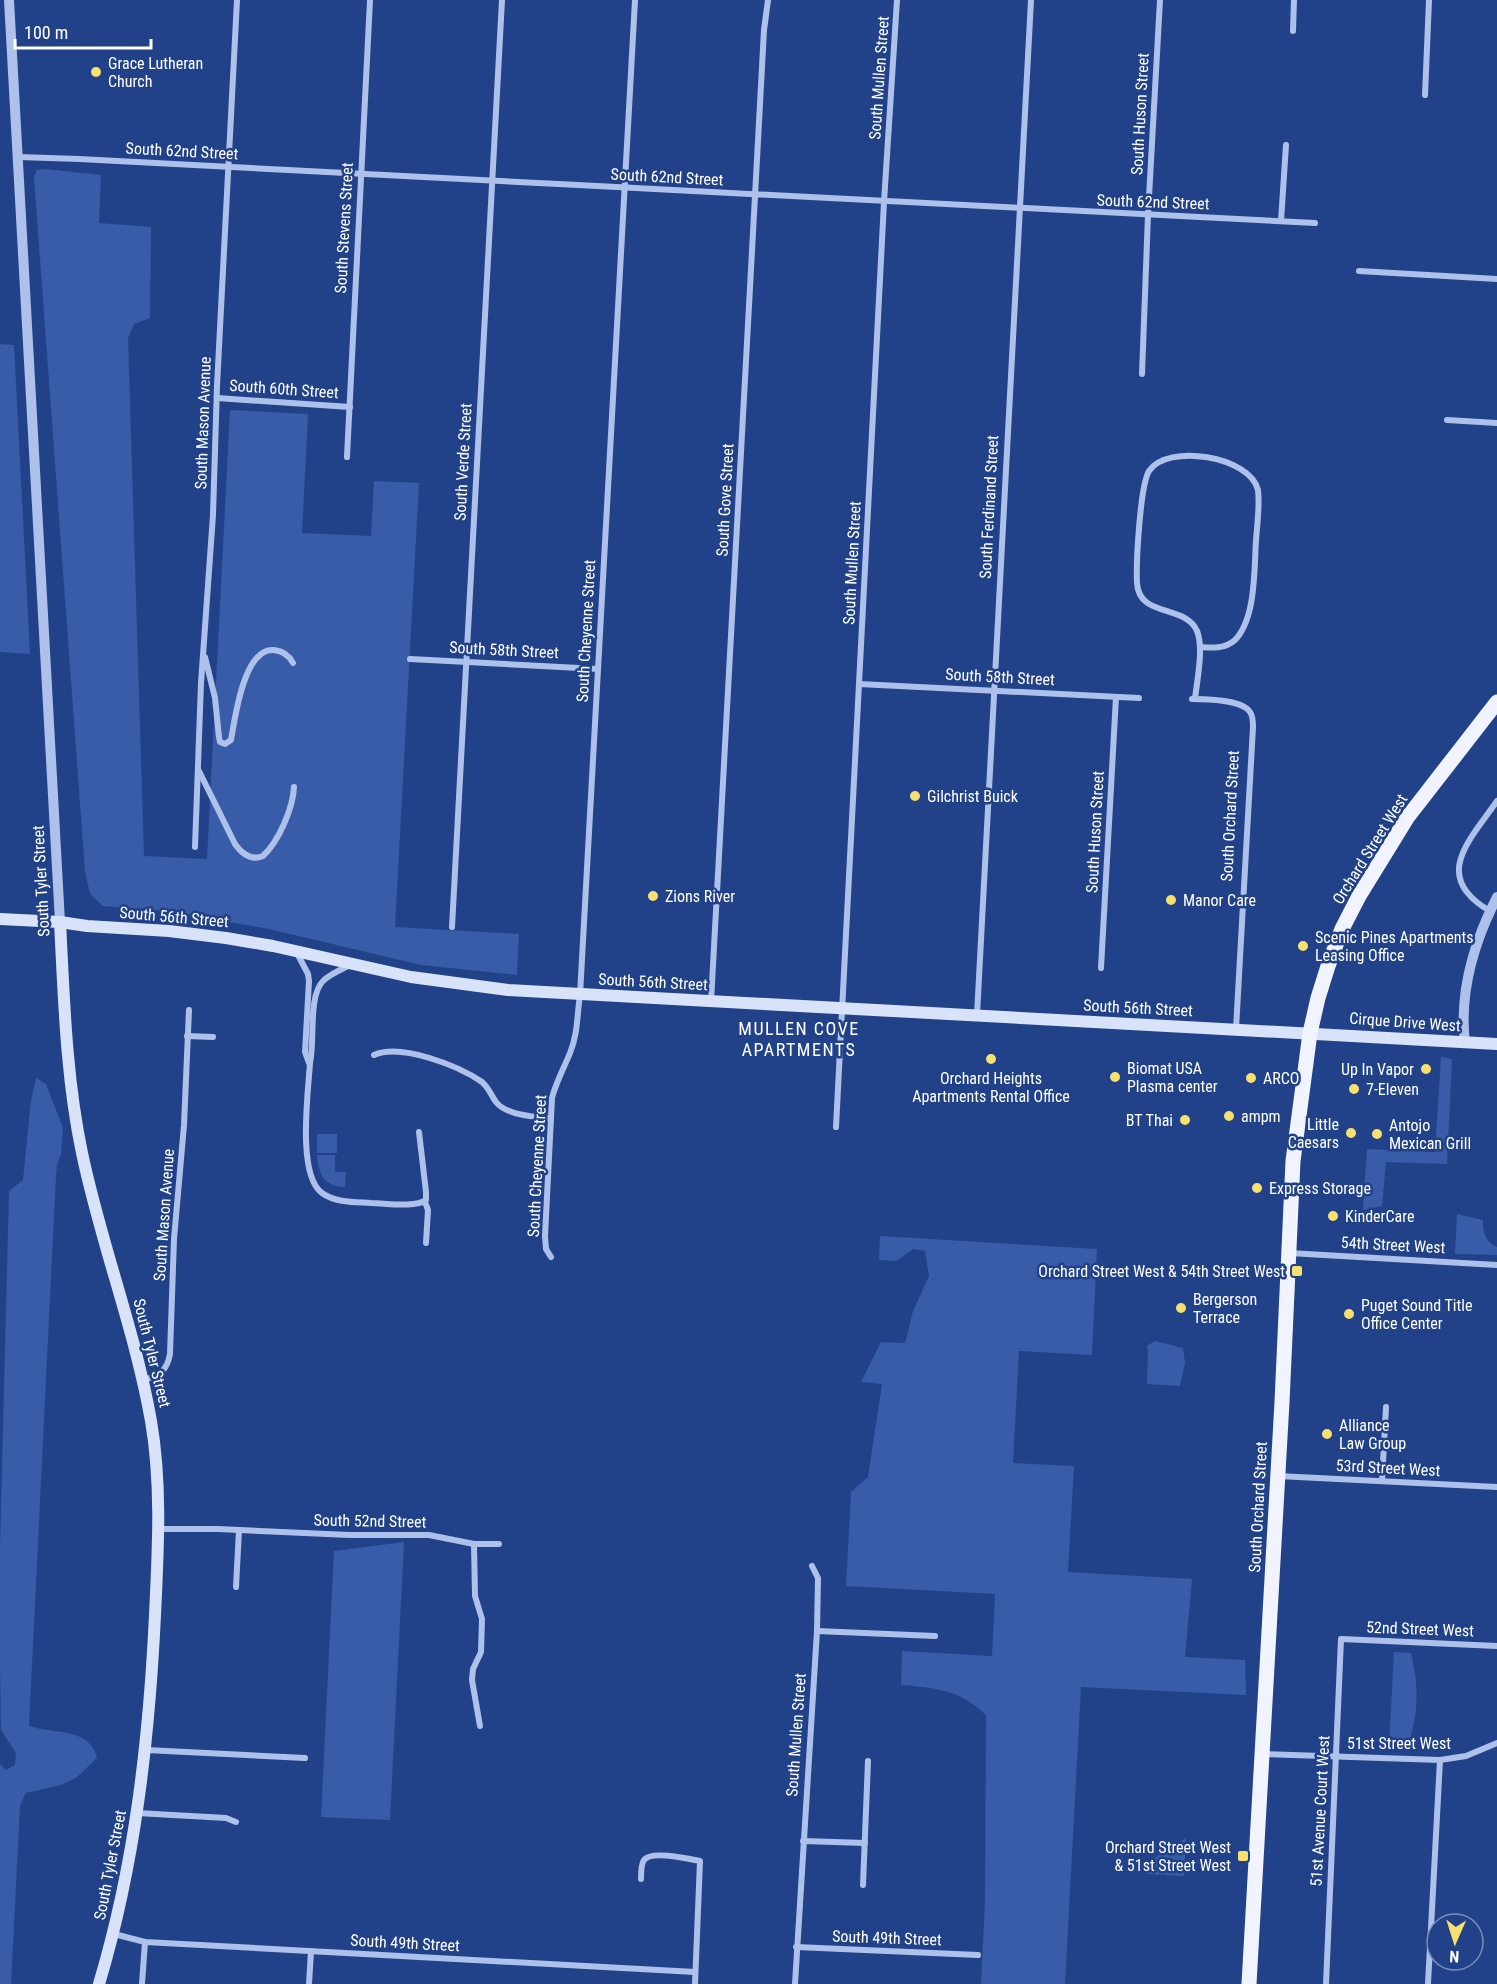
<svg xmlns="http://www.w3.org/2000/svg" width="1497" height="1984" font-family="'Roboto Condensed',sans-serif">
<rect width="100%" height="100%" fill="#214289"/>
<!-- green -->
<g fill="#385ca8">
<polygon points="45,169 101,175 99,223 151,227 150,318 134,324 128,338 144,856 207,859 230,410 308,414 302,533 371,536 374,481 419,483 395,927 519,934 517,975 421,965 269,929 175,912 103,906 90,894 85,871 34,177 37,170"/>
<polygon points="0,344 14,345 30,654 0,652"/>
<polygon points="1441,1057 1452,1059 1447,1164 1386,1162 1382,1206 1363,1210 1367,1149 1435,1152"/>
<path d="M36,1078L46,1084L63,1128L61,1154L57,1165L56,1176L29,1726C52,1734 90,1727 97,1758L76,1778L61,1785L26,1793L20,1806L11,1984H0V1764L6,1770L15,1765L16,1753L1,1730L0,1664V1548L9,1191L23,1180L31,1100Z"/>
<rect x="317" y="1134" width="20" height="19"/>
<path d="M317,1155H335V1172H346L345,1187C324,1186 319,1176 317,1155Z"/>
<path d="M1457,1214L1483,1220C1483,1232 1485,1242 1497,1247V1255L1455,1254Z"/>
<path d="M880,1236L1097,1249L1092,1355L1019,1351L1013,1463L1074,1466L1068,1572L1192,1579L1185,1657L1245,1660L1246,1695L1081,1687L1065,1984H981L985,1901L986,1715C959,1689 935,1688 901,1685L902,1651L992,1656L995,1594L846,1586L851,1492L868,1477L882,1384L861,1382L881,1342L905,1343L913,1311L929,1276L925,1251L913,1249L896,1261L879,1260Z"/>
<polygon points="1155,1341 1183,1348 1185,1363 1180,1386 1147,1384 1148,1351 1147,1346"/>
<polygon points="404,1542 390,1820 321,1817 334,1551"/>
<path d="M1394,1652L1411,1653C1419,1688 1419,1713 1407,1748L1389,1747Z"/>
<polygon points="1186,1838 1184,1876 1148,1874 1147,1863"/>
</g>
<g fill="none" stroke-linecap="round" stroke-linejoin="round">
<!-- minor -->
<g stroke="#adc1ea" stroke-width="6">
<polyline points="1293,31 1294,0"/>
<polyline points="1425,95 1429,0"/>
<path d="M18,157L79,159C491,180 903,203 1315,223"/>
<polyline points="1281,221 1286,145"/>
<polyline points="1359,271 1497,279"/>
<polyline points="1142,374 1148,215 1160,0"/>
<polyline points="217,398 350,407"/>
<polyline points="1447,420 1497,423"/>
<polyline points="347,457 370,0"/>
<path d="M205,657L215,698L219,737L220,742L225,744L231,740C235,718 244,647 274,650C283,651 289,655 293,663"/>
<polyline points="410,659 598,669"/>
<polyline points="859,684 1139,698"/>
<path d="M1192,699C1206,699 1243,700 1250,712C1253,716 1253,722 1253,727L1236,1029"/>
<path d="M1195,699C1197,680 1204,648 1197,631C1185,604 1139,618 1137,583C1136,563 1140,486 1149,471C1167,443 1250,456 1258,490C1260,507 1257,524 1256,541C1254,570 1256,618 1235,640C1225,649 1212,648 1200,647"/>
<path d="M199,771L235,844C242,854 251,861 263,856C279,841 293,808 294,787"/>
<polyline points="195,847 201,683 213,515 217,386 237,0"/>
<path d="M1490,911C1431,877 1469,841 1497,801"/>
<polyline points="452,927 502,0"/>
<polyline points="297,953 308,974 309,981 305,1052 309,1063"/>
<path d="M352,964C343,969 331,973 323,981C308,996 315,1041 310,1063C308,1093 297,1175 322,1193C336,1203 355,1202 371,1203C385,1203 415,1208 426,1200V1192L419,1132"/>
<polyline points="1101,968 1116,697"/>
<polyline points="711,1002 755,196 764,30 768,0"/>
<polyline points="977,1015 1031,0"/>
<polyline points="187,1036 213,1037"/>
<path d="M374,1055C401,1043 459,1066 482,1082C489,1088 491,1095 496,1102C507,1116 535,1116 551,1119"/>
<polyline points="836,1127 884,202 897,0"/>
<polyline points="425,1202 428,1210 426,1243"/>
<polyline points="1289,1253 1497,1265"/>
<path d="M551,1257L546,1249L545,1236L552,1098C556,1082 564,1068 570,1053C578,1034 577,1014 580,995L635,0"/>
<path d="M143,1380C159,1376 167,1371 170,1354L174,1239L184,1125L189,1010"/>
<polyline points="1278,1476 1497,1487"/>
<polyline points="1382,1481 1386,1407"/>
<polyline points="159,1529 218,1529 349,1535 429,1535 474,1544 499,1544"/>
<polyline points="474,1544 475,1596 482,1619 481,1652 473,1669 472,1680 480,1726"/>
<polyline points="236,1587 239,1530"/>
<polyline points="817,1631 935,1636"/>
<polyline points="146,1750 305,1758"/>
<polyline points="1264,1754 1440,1760 1466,1756 1497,1743"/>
<polyline points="137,1813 226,1818 236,1822"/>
<polyline points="803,1841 865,1843"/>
<path d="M641,1879C641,1873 641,1864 644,1860C651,1850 690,1859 700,1861L695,1984"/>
<polyline points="863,1885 868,1761"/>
<polyline points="114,1934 145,1942 695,1972"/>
<polyline points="796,1947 978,1955"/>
<polyline points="142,1984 145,1942"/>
<polyline points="309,1984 311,1951"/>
<polyline points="795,1984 817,1631 818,1578 812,1566"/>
<polyline points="1326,1984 1341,1639 1497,1646"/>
<polyline points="1428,1984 1440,1760"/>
</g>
<!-- tertiary -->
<g stroke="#adc1ea" stroke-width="10">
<polyline points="9,0 60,922"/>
<path d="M1465,1043C1459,993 1474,942 1497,897"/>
</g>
<!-- secondary -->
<g stroke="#d8e2f8" stroke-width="12">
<polyline points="0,919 60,922 87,926 169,931 226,938 273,946 411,977 508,990 1497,1044"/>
<path d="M60,922C64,999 66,1077 82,1153C101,1244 135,1330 151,1421C162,1485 158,1551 155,1615C149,1740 135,1864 99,1984"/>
</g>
<!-- primary -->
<polyline stroke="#f1f4fe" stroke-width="15" points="1249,1984 1282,1402 1293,1161 1310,1033 1318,998 1328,966 1342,929 1359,896 1407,818 1497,702"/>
</g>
<!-- markers -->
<g fill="#f7e06e" stroke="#214289" stroke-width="2">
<circle cx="96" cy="72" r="6"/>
<circle cx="915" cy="796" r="6"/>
<circle cx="653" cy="896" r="6"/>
<circle cx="1171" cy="900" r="6"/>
<circle cx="1303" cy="946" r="6"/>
<circle cx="991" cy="1059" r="6"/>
<circle cx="1426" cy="1069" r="6"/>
<circle cx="1115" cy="1077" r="6"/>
<circle cx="1251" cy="1078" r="6"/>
<circle cx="1354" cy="1089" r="6"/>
<circle cx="1229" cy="1116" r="6"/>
<circle cx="1185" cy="1120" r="6"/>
<circle cx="1351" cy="1133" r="6"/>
<circle cx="1377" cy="1134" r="6"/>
<circle cx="1257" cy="1188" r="6"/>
<circle cx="1333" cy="1216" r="6"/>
<rect x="1291" y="1265" width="12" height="12" rx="3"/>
<circle cx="1181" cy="1308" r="6"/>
<circle cx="1349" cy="1314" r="6"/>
<circle cx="1327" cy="1434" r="6"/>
<rect x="1237" y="1850" width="12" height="12" rx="3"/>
</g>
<g text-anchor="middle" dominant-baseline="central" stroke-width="5" stroke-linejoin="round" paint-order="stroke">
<!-- poi labels -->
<g font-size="16" fill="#fff" stroke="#214289" text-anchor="start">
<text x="108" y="63">Grace Lutheran<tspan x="108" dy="18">Church</tspan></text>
<text x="927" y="796">Gilchrist Buick</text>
<text x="665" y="896">Zions River</text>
<text x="1183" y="900">Manor Care</text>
<text x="1315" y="937">Scenic Pines Apartments<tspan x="1315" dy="18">Leasing Office</tspan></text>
<text x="1127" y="1068">Biomat USA<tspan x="1127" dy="18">Plasma center</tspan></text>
<text x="1414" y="1069" text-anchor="end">Up In Vapor</text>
<text x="991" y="1078" text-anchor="middle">Orchard Heights<tspan x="991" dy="18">Apartments Rental Office</tspan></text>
<text x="1263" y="1078">ARCO</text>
<text x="1366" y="1089">7-Eleven</text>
<text x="1241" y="1116">ampm</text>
<text x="1173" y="1120" text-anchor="end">BT Thai</text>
<text x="1339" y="1124" text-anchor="end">Little<tspan x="1339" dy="18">Caesars</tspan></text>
<text x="1389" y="1125">Antojo<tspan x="1389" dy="18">Mexican Grill</tspan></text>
<text x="1269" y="1188">Express Storage</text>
<text x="1345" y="1216">KinderCare</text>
<text x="1285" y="1271" text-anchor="end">Orchard Street West &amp; 54th Street West</text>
<text x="1193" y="1299">Bergerson<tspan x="1193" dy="18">Terrace</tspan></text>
<text x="1361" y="1305">Puget Sound Title<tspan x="1361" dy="18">Office Center</tspan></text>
<text x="1339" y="1425">Alliance<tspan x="1339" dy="18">Law Group</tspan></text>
<text x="1231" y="1847" text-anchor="end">Orchard Street West<tspan x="1231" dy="18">&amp; 51st Street West</tspan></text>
</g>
<!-- street labels -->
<g font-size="16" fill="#fff" stroke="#214289">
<text transform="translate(879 78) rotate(-86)">South Mullen Street</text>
<text transform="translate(1140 114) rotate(-87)">South Huson Street</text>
<text transform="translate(182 151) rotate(3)">South 62nd Street</text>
<text transform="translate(667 177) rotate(3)">South 62nd Street</text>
<text transform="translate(1153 202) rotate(2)">South 62nd Street</text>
<text transform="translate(344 228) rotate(-87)">South Stevens Street</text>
<text transform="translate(284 389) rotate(4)">South 60th Street</text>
<text transform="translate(203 423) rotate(-88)">South Mason Avenue</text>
<text transform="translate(463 462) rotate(-87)">South Verde Street</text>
<text transform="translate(725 500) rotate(-87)">South Gove Street</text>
<text transform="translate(989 507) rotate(-87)">South Ferdinand Street</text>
<text transform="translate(852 563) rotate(-87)">South Mullen Street</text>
<text transform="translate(586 631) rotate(-87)">South Cheyenne Street</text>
<text transform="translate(504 650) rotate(3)">South 58th Street</text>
<text transform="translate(1000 677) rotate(3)">South 58th Street</text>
<text transform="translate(1230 816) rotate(-87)">South Orchard Street</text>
<text transform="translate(1095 832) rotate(-87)">South Huson Street</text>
<text transform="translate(1370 849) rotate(-58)">Orchard Street West</text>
<text transform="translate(41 881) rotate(-93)">South Tyler Street</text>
<text transform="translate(174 917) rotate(5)">South 56th Street</text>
<text transform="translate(653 982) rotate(3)">South 56th Street</text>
<text transform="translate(1138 1008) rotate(3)">South 56th Street</text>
<text transform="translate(1405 1022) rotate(4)">Cirque Drive West</text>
<text transform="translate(537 1166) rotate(-87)">South Cheyenne Street</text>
<text transform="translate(164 1215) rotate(-86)">South Mason Avenue</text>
<text transform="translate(1393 1245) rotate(3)">54th Street West</text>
<text transform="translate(152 1353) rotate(76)">South Tyler Street</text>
<text transform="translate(1388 1468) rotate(3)">53rd Street West</text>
<text transform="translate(1258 1507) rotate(-87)">South Orchard Street</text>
<text transform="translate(370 1521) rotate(1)">South 52nd Street</text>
<text transform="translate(1420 1629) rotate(2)">52nd Street West</text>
<text transform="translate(796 1735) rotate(-86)">South Mullen Street</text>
<text x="1399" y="1743">51st Street West</text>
<text transform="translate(1320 1811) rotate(-87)">51st Avenue Court West</text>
<text transform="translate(110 1865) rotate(-79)">South Tyler Street</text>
<text transform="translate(887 1938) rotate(2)">South 49th Street</text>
<text transform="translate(405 1943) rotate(3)">South 49th Street</text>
</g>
<!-- neighbourhood labels -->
<g font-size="18" letter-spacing="1.5" fill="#fff" stroke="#214289">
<text x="799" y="1028">MULLEN COVE<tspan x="799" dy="21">APARTMENTS</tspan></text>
</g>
</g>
<!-- north arrow -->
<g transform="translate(1455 1942) rotate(183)"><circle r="28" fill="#214289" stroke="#7a8eb8" stroke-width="1.5"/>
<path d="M0-4.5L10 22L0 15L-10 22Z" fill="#f7e06e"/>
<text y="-9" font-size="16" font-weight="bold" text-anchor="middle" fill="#ffffff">N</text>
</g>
<!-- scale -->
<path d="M15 39v9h136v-9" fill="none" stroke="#ffffff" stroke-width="3"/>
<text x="24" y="39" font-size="18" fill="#ffffff" stroke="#214289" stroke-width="4.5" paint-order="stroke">100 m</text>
</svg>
